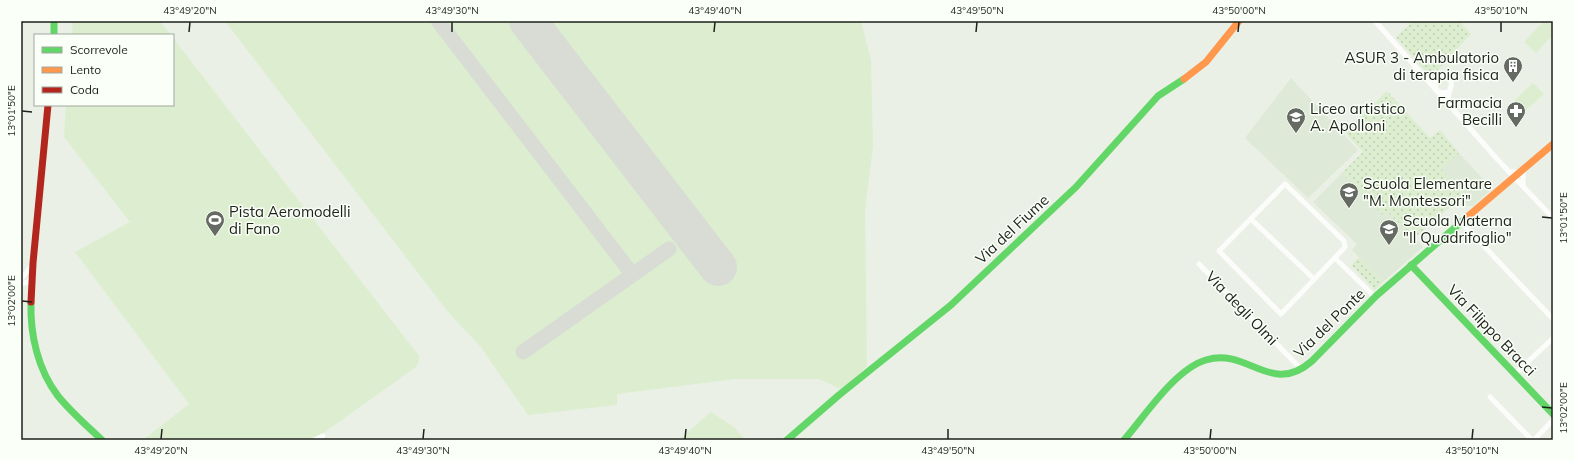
<svg xmlns="http://www.w3.org/2000/svg" width="1574" height="461" font-family="Mulish,sans-serif">
<defs>
<pattern id="park-dots" width="8" height="8" patternUnits="userSpaceOnUse"><rect width="8" height="8" fill="#dceecf"/><path d="M2 2h.1M6 6h.1" fill="none" stroke="#bcccb1" stroke-width="1.8" stroke-linecap="round"/></pattern>
</defs>
<rect width="100%" height="100%" fill="#eaf0e5"/>
<!-- built -->
<g fill="#dee9d7">
<polygon points="1291,78 1358,150 1308,198 1245,138"/>
<polygon points="1459,153 1492,189 1473,206 1465,206 1464,195 1441,169"/>
<polygon points="1342,173 1384,216 1388,212 1423,247 1383,282 1352,250 1357,244 1313,202"/>
</g>
<!-- green -->
<g fill="#dceecf">
<polygon points="73,21 160,21 171,35 72,35"/>
<polygon points="225,21 861,21 871,60 873,146 865,211 867,366 843,390 819,379 735,379 617,394 617,405 528,415 480,346 448,312"/>
<polygon points="1544,21 1548,21 1553,26 1553,35 1536,53 1524,42"/>
<polygon points="173,38 419,356 419,361 416,367 322,434 329,440 313,440 317,437 311,440 143,440 189,404 75,252 130,222 64,137 66,105 173,105"/>
<polygon points="1533,83 1544,94 1523,113 1513,102"/>
<polygon points="711,412 735,428 745,440 682,440 681,438"/>
</g>
<!-- park -->
<g fill="url(#park-dots)">
<polygon points="1413,21 1464,21 1462,22 1463,25 1471,34 1436,72 1426,72 1396,37"/>
<polygon points="1387,91 1430,138 1440,130 1459,153 1441,169 1464,195 1414,238 1388,212 1384,216 1342,173 1363,152 1345,132"/>
<polygon points="1359,257 1383,282 1375,290 1351,265"/>
</g>
<g fill="none" stroke-linecap="round" stroke-linejoin="round">
<!-- stream -->
<polyline stroke="#9bb883" stroke-width="1.5" points="21,23 25,21"/>
<!-- taxiway -->
<g stroke="#d8dcd5" stroke-width="15">
<polyline points="438,21 632,274"/>
<polyline points="523,352 669,249"/>
</g>
<!-- runway -->
<polyline stroke="#d8dcd5" stroke-width="38" points="528,21 718,267"/>
<!-- street -->
<g stroke="#fcfdfb" stroke-width="5">
<polyline points="1375,21 1498,160 1553,218"/>
<path d="M1448,104C1448,101 1448,97 1449,94C1450,86 1455,82 1447,76L1438,78L1435,83L1436,90L1442,93L1449,92"/>
<polyline points="1509,172 1523,172 1523,185"/>
<polygon points="1285,184 1344,241 1345,247 1281,314 1219,251"/>
<polyline points="1251,219 1314,279"/>
<polyline points="1462,223 1553,319"/>
<polyline points="1335,258 1375,297"/>
<polyline points="1199,264 1301,369"/>
<polyline points="23,277 32,265"/>
<polyline points="21,284 28,282 31,278"/>
<polyline points="1515,374 1553,338"/>
<polyline points="1490,397 1532,440"/>
<polyline points="314,440 323,436"/>
<polyline points="1534,440 1553,420"/>
</g>
<!-- fast -->
<g stroke="#63d668" stroke-width="7">
<polyline points="54,21 54,35"/>
<polyline points="1411,265 1553,414"/>
<path d="M31,302C30,335 38,370 58,396C71,412 87,426 102,440"/>
<polyline points="787,440 839,395 951,305 1076,187 1158,96 1184,79"/>
<path d="M1124,440C1145,416 1175,369 1206,360C1248,347 1271,397 1312,361L1376,296L1466,218"/>
</g>
<!-- slow -->
<g stroke="#ff974d" stroke-width="7">
<polyline points="1184,79 1206,62 1239,21"/>
<polyline points="1466,218 1553,144"/>
</g>
<!-- jam -->
<polyline stroke="#b3261e" stroke-width="7" points="31,302 33,263 48,105"/>
</g>
<!-- ticks -->
<path fill="none" stroke="#1e221b" stroke-width="1.5" d="M189,32L190,22M452,32V22M714,32L715,22M976,32L977,22M1238,32L1239,22M1501,32V22M22,111L32,112M1542,217L1552,218M22,301L32,302M1542,407L1552,408M161,439L162,429M423,439L424,429M685,439L686,429M948,439V429M1210,439L1211,429M1472,439L1473,429"/>
<!-- icons -->
<defs>
<symbol id="building-pin" viewBox="-11 -11 22 30"><path d="M0 17L-7.5 6A9.5 9.5 0 1 1 7.5 6Z" fill="#656a62" stroke="#fafff7"/><path d="M-4-6H4V6H1V3H-1V6H-4ZM-2.5-4.3h1.7v1.8h-1.7ZM.8-4.3h1.7v1.8H.8ZM-2.5-1h1.7V.8h-1.7ZM.8-1h1.7V.8H.8Z" fill="#fff"/></symbol>
<symbol id="pharmacy-pin" viewBox="-11 -11 22 30"><path d="M0 17L-7.5 6A9.5 9.5 0 1 1 7.5 6Z" fill="#656a62" stroke="#fafff7"/><path d="M-2-6h4v4h4v4h-4v4h-4v-4h-4v-4h4Z" fill="#fff"/></symbol>
<symbol id="school-pin" viewBox="-11 -11 22 30"><path d="M0 17L-7.5 6A9.5 9.5 0 1 1 7.5 6Z" fill="#656a62" stroke="#fafff7"/><path d="M0-5L7-2L0 1L-7-2ZM-4 1L0 2.5L4 1V4Q0 6-4 4Z" fill="#fff"/></symbol>
<symbol id="stadium-pin" viewBox="-11 -11 22 30"><path d="M0 17L-7.5 6A9.5 9.5 0 1 1 7.5 6Z" fill="#656a62" stroke="#fafff7"/><path d="M0-5a6.5 5 0 1 0 0 10a6.5 5 0 1 0 0-10ZM-3.5-1.8h7v3.6h-7Z" fill="#fff"/></symbol>
</defs>
<g fill-rule="evenodd">
<use href="#building-pin" x="1502" y="55" width="22" height="30"/>
<use href="#pharmacy-pin" x="1505" y="100" width="22" height="30"/>
<use href="#school-pin" x="1285" y="106" width="22" height="30"/>
<use href="#school-pin" x="1338" y="181" width="22" height="30"/>
<use href="#stadium-pin" x="204" y="209" width="22" height="30"/>
<use href="#school-pin" x="1378" y="218" width="22" height="30"/>
</g>
<g text-anchor="middle" dominant-baseline="central" stroke-width="3" stroke-linejoin="round" paint-order="stroke">
<!-- poi labels -->
<g font-size="15" fill="#1e221b" stroke="#fafff7" text-anchor="start">
<text x="1499" y="57" text-anchor="end">ASUR 3 - Ambulatorio<tspan x="1499" dy="17">di terapia fisica</tspan></text>
<text x="1502" y="102" text-anchor="end">Farmacia<tspan x="1502" dy="17">Becilli</tspan></text>
<text x="1310" y="108">Liceo artistico<tspan x="1310" dy="17">A. Apolloni</tspan></text>
<text x="1363" y="183">Scuola Elementare<tspan x="1363" dy="17">"M. Montessori"</tspan></text>
<text x="229" y="211">Pista Aeromodelli<tspan x="229" dy="17">di Fano</tspan></text>
<text x="1403" y="220">Scuola Materna<tspan x="1403" dy="17">"Il Quadrifoglio"</tspan></text>
</g>
<!-- street labels -->
<g font-size="15" fill="#1e221b" stroke="#fafff7">
<text transform="translate(1012 229) rotate(-43)">Via del Fiume</text>
<text transform="translate(1242 308) rotate(46)">Via degli Olmi</text>
<text transform="translate(1329 323) rotate(-44)">Via del Ponte</text>
<text transform="translate(1492 330) rotate(46)">Via Filippo Bracci</text>
</g>
</g>
<!-- border -->
<rect width="1574" height="461" fill="none" stroke="#fafff7" stroke-width="44"/>
<!-- legend -->
<rect x="34" y="34" width="140" height="72" fill="#fafff7" stroke="#a2a79f"/>
<rect x="42" y="47" width="20" height="6" fill="#63d668" stroke="#a2a79f"/>
<text x="70" y="54" font-size="12" fill="#1e221b">Scorrevole</text>
<rect x="42" y="67" width="20" height="6" fill="#ff974d" stroke="#a2a79f"/>
<text x="70" y="74" font-size="12" fill="#1e221b">Lento</text>
<rect x="42" y="87" width="20" height="6" fill="#b3261e" stroke="#a2a79f"/>
<text x="70" y="94" font-size="12" fill="#1e221b">Coda</text>
<rect x="22" y="22" width="1530" height="417" fill="none" stroke="#1e221b" stroke-width="1.5"/>
<g font-size="10" text-anchor="middle" fill="#1e221b">
<text x="190" y="14">43°49'20"N</text>
<text x="452" y="14">43°49'30"N</text>
<text x="715" y="14">43°49'40"N</text>
<text x="977" y="14">43°49'50"N</text>
<text x="1239" y="14">43°50'00"N</text>
<text x="1501" y="14">43°50'10"N</text>
<text transform="translate(11 111) rotate(-90)" y="4">13°01'50"E</text>
<text transform="translate(1563 218) rotate(-90)" y="4">13°01'50"E</text>
<text transform="translate(11 301) rotate(-90)" y="4">13°02'00"E</text>
<text transform="translate(1563 408) rotate(-90)" y="4">13°02'00"E</text>
<text x="161" y="454">43°49'20"N</text>
<text x="423" y="454">43°49'30"N</text>
<text x="685" y="454">43°49'40"N</text>
<text x="948" y="454">43°49'50"N</text>
<text x="1210" y="454">43°50'00"N</text>
<text x="1472" y="454">43°50'10"N</text>
</g>
</svg>
